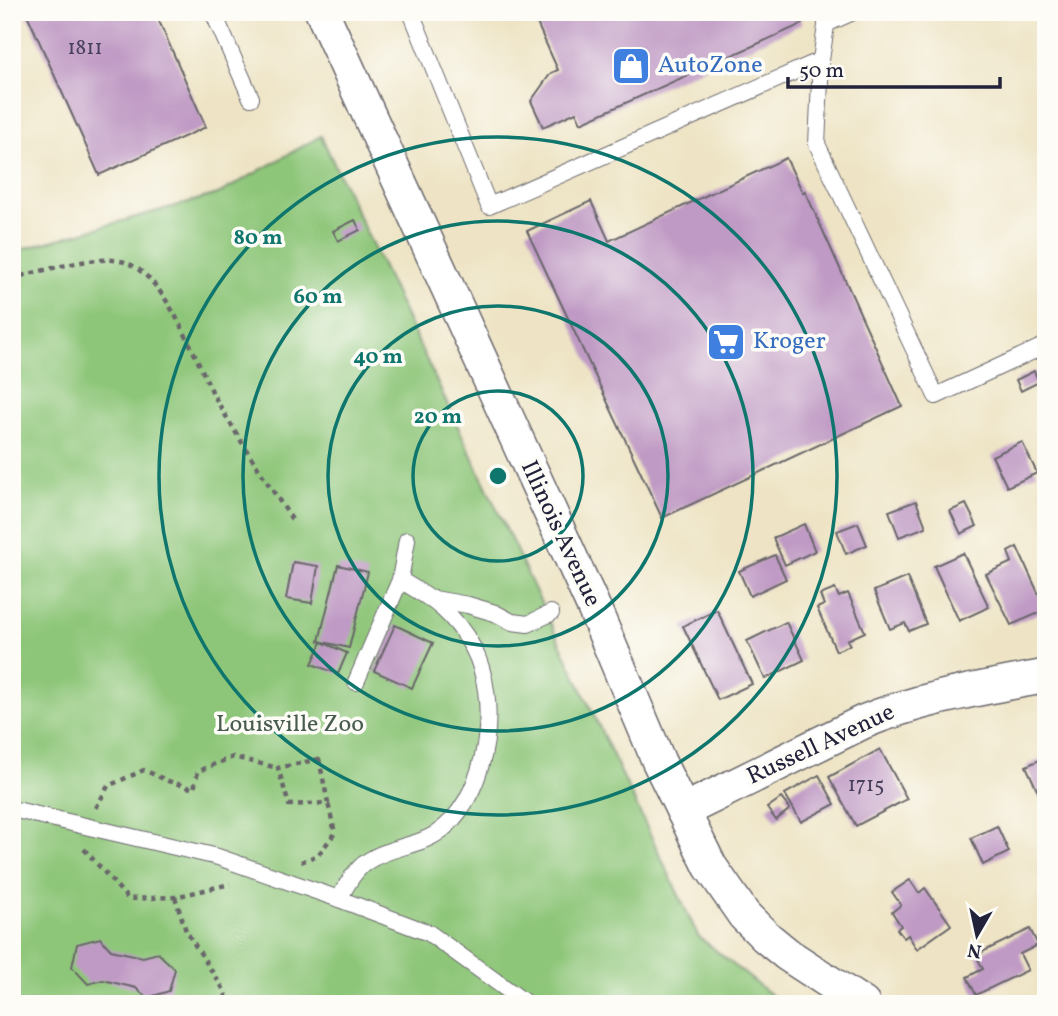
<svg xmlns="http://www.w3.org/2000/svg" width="1058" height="1016" font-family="Vollkorn,serif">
<rect width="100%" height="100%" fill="#fdfcf7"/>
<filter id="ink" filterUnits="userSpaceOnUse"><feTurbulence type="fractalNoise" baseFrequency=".0143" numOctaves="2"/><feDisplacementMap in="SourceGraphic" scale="14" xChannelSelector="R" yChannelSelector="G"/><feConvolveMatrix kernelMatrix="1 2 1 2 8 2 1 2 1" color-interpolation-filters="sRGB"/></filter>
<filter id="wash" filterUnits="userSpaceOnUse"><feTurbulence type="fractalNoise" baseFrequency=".00686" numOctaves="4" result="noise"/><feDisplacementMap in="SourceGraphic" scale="28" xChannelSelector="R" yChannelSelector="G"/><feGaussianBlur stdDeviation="1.57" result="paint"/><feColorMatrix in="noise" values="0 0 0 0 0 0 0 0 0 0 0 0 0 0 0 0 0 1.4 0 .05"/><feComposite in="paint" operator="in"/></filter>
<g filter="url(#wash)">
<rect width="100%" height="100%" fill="#eee4c5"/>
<!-- green -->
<polygon fill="#8ec679" stroke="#58745a" stroke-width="2" points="321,136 698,936 772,996 787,1004 12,1004 12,252 218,194"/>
<g id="blocks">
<!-- building -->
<g fill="#bf9ac4">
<polygon points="26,12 155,12 206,127 99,175"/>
<polygon points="532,12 797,12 802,24 581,123 576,112 543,127 531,101 551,73 558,70"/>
<polygon points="786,158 803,193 805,191 902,406 662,518 527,231 591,201 609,241"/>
<polygon points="355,220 360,230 338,241 333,231"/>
<polygon points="1034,371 1039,382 1021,391 1016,380"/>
<polygon points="1022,442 1037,473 1007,487 992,456"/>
<polygon points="916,501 926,527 899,537 889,511"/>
<polygon points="966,504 977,526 961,534 950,511"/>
<polygon points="858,523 867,545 846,554 837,531"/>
<polygon points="804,524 815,551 785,565 773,538"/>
<polygon points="1017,547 1046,610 1011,625 986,574 1012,562 1008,552"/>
<polygon points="963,553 989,607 959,621 934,566"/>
<polygon points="775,555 786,579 750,596 739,571"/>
<polygon points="293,562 318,566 312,603 286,599"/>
<polygon points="338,565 368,572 349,648 319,641"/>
<polygon points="907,577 926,624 909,631 905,623 890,629 874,591"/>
<polygon points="835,589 839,597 848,593 865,632 847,640 850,645 836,651 817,608 824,605 820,595"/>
<polygon points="717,610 752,684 718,700 683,626"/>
<polygon points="786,622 804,660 765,679 747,641"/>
<polygon points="395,625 433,643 412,688 374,671"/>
<polygon points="322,642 347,653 338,674 312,664"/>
<polygon points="880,749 907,799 856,826 829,777"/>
<polygon points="1046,757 1046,809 1026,766"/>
<polygon points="819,775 835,804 801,822 785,794"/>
<polygon points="781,798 790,809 776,820 767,808"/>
<polygon points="997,826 1009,852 983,865 971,838"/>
<polygon points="910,880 919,893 925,888 951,925 917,949 908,935 904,938 897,929 901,926 892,912 901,905 892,892"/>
<polygon points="1030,929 1038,945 1020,954 1028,970 976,995 967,977 983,969 976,955"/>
<polygon points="100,938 111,950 143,957 158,953 175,969 169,991 147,998 136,988 103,980 88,984 72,967 77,944"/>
</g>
</g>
</g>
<g filter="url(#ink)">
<use href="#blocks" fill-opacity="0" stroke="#69666b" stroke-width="2"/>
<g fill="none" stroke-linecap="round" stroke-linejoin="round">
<defs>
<g id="lane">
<polyline points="213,12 251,98"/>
<polyline points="411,12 489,206 821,60 817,144 936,396 1046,345"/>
<polyline points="826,24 853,12"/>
<polyline points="821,60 828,12"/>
<polyline points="434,599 468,605 495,613 512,622 528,624 551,613"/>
<polyline points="356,682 400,580"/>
<polyline points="12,809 218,857 339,899 429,933 527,1004"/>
<path d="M339,899C347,885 354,870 368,861C392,845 423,847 445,827C489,788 500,699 473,648C454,613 433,599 400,580L407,540"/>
</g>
<g id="street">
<polyline points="322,12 594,608 659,762 710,866 744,915 766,937 788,955 863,1004"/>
<path d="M683,811L863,722C921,698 984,688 1046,676"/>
</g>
</defs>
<!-- lane casing -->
<use href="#lane" stroke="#69666b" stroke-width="18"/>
<!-- street casing -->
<use href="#street" stroke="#69666b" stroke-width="36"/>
<!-- path -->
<g stroke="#69666b" stroke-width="4.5" stroke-dasharray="5 5" stroke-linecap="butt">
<path d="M12,278C41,272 101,252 127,263C168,279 196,362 216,399C240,441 266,481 293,521"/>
<polygon points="319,759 328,803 289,805 278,768"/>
<polyline points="96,808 108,786 144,770 168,781 194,789 198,771 233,757 278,768"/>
<polyline points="84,849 128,899 175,897 230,884"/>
<polyline points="301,862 318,855 335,833 328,803"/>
<polyline points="175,897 186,931 224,990 229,1004"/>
</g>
<!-- lane -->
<use href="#lane" stroke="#fff" stroke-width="16"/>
<!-- street -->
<use href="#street" stroke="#fff" stroke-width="33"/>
</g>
</g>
<!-- distance rings -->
<g fill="none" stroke="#0f766e" stroke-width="3.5">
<circle cx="498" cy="476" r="85"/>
<circle cx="498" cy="476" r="170"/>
<circle cx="498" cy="476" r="255"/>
<circle cx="498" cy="476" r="339"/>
</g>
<!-- icons -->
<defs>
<symbol id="shop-square" viewBox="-11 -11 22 22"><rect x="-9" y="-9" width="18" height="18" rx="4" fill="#3f7fe0" stroke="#fdfcf7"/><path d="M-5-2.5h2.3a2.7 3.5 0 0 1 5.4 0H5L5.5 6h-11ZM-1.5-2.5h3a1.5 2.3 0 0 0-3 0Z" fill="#fff"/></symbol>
<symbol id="supermarket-square" viewBox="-11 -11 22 22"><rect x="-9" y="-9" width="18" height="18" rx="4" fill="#3f7fe0" stroke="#fdfcf7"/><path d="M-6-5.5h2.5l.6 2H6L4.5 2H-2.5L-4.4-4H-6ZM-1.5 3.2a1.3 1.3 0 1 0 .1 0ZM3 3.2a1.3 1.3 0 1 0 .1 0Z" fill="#fff"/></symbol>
</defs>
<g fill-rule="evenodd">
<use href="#shop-square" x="609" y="44" width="44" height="44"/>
<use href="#supermarket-square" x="704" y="320" width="44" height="44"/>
</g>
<g text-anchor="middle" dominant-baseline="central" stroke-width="7" stroke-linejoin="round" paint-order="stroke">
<!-- number labels -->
<g font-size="21" fill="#49405d">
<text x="85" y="48">1811</text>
<text x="866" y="785">1715</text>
</g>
<!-- shop labels -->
<g font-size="24" fill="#366cbe" stroke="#fdfcf7" text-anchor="start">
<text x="658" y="66">AutoZone</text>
<text x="753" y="342">Kroger</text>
</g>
<!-- street labels -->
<g font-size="24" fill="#22223b" stroke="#fdfcf7">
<text transform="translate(560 534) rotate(65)">Illinois Avenue</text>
<text transform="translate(821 745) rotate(-25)">Russell Avenue</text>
</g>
<!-- park labels -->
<g font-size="24" fill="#485b51" stroke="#fdfcf7">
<text x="290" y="725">Louisville Zoo</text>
</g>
</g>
<circle cx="498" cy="476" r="10" fill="#0f766e" stroke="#fdfcf7" stroke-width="3.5"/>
<g font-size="21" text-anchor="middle" font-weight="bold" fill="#0f766e" stroke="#fdfcf7" stroke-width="7" stroke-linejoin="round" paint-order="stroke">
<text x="258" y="244">80 m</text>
<text x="318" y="303">60 m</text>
<text x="378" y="363">40 m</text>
<text x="438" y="423">20 m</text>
</g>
<!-- margin -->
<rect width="1058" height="1016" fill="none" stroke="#fdfcf7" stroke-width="42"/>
<!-- north arrow -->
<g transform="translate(977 935) rotate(189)" stroke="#fdfcf7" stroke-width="5" paint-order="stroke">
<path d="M0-5L12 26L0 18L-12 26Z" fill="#22223b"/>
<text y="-10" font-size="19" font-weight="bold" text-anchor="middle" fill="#22223b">N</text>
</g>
<!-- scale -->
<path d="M788 77v10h212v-10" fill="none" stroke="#22223b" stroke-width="3.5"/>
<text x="799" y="77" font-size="21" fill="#22223b" stroke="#fdfcf7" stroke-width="5" paint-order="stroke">50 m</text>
</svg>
